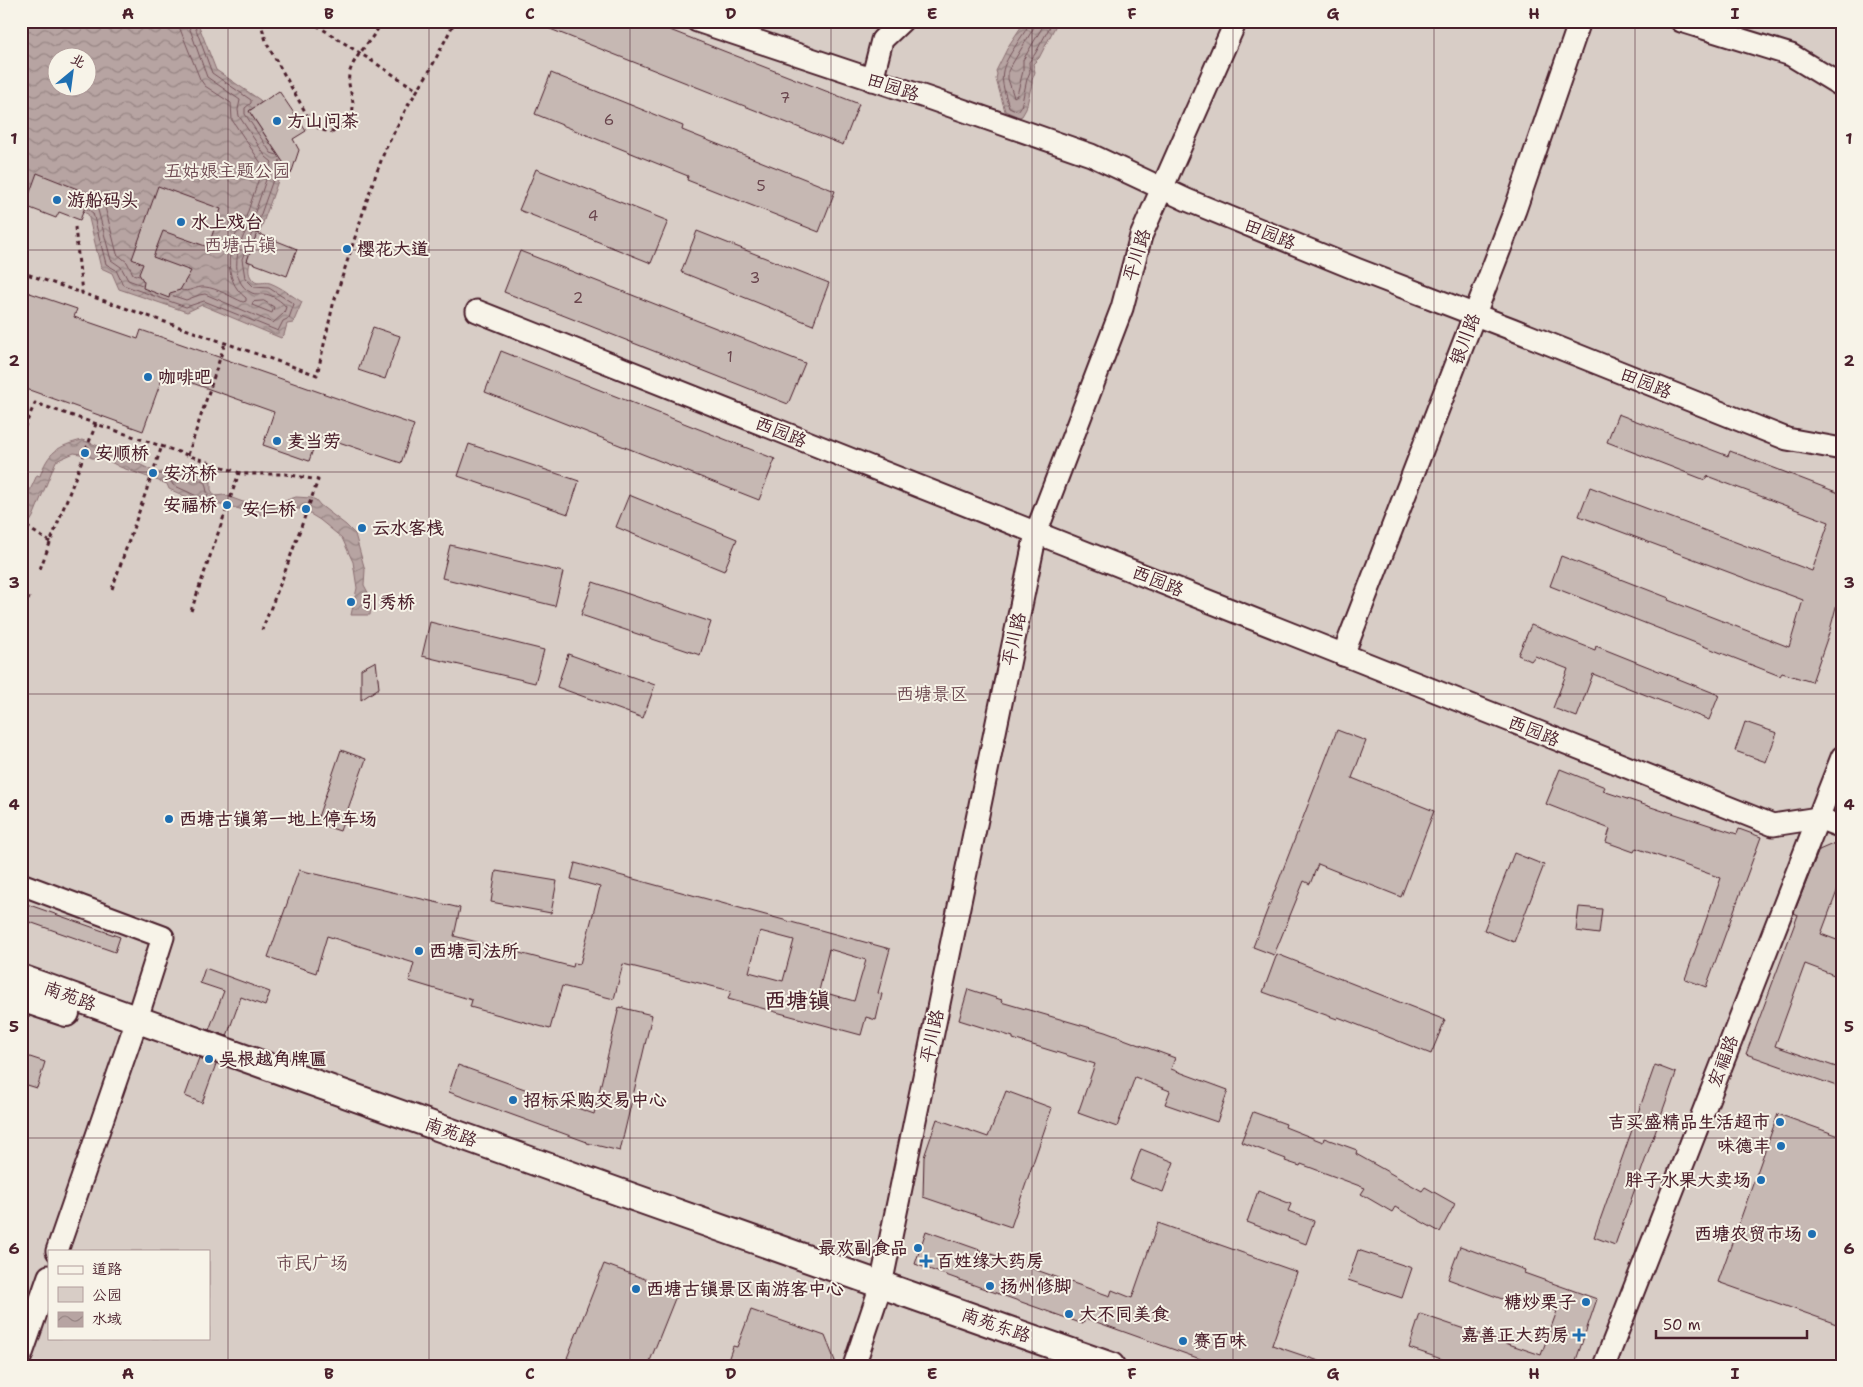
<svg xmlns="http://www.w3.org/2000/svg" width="1863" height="1387" font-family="'Shantell Sans','LXGW WenKai TC',sans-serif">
<defs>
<pattern id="water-waves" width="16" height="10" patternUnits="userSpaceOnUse" patternTransform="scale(1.25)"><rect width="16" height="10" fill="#b7a4a2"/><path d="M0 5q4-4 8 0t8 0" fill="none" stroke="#978584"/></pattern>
</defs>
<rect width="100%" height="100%" fill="#f0ebe0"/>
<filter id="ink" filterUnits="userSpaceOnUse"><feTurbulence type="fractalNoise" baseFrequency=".02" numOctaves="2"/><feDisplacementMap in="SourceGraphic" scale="10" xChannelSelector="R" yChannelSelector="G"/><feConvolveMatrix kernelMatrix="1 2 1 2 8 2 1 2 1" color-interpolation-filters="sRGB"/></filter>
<g filter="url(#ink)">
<!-- green -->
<path fill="#d8cdc6" stroke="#917678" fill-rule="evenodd" d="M21,21H1842V1366H21ZM58,58H88V88H58ZM49,1251H209V1338H49Z"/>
<!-- water -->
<g fill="url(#water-waves)" stroke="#8b6f72" fill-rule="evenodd">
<path d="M21,21H197L216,70L260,100L261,103L249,111L275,151L288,153L259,234H257L247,261L250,263C248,269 248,276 254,281C258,285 264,281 270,283C281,287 292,296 302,302L293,323L287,324L284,335L281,338L202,305L187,312L119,289L112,273L101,268L88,214L28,190L21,205ZM58,58H88V88H58Z"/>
<polygon points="1025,21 1058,21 1039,58 1033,64 1035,72 1032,80 1032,83 1026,109 1022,116 1019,117 1005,111 996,79 997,74 996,71 1009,45"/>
<path d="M82,440L123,455L133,461L157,473L179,469L190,470L202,475L211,481V490L215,496L224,495L243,502L261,504H275L296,497L311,498L316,500L320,505L346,525L355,534L365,570L364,585L372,600L370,615H351L357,588L353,562L342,538L320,520L302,509H291L263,515L228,506L198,502L169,489L167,484L120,467L103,458H92L86,455L74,453L56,461L33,517L28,525L21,532V510L37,475L40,476C48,452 58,446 82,440Z"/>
</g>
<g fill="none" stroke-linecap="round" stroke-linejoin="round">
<!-- shore -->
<g stroke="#76545b" stroke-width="1">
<path d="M179,21L180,29L200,79L205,86L231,103L232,120L263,166L245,220C227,242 221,279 246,298V301L243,302C231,297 217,288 205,287C196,286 189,293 181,290"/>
<polyline points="193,21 212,73 251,100 251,103 245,108 245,114 271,153 277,155"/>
<path d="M1029,21C1028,29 1022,35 1018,42C999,71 999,74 1009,107L1018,111L1021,107L1027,79L1030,72L1029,62L1035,54L1053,21"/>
<polyline points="1035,21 1033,29 1008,71 1008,79 1014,97 1017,95 1023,71 1023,60 1046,21"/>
<polyline points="91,195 100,200 105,207 117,254 127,262 133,274 139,276"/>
<polyline points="88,202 94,205 98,210 111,260 121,267 128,280 142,285"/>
<polyline points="86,208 93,213 106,264 116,270 123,285 186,307 204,301 278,331 283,321 289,318 294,304 269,288 254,287 245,278 242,259 252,233 256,228 280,160"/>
<path d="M171,295L186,300L199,295L205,294L273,323L284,313L286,307C283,302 271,294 264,294C259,293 256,295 252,293C227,282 237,240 251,224L272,162L266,157L239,116L238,110L240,100L207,77L187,21"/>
<polygon points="264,301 274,307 272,313 252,305 253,302"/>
<polygon points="179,474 189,475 205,483 208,496 199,497 173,485 169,477"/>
</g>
</g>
<!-- building -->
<g fill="#c6b8b3" stroke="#4a1f2b" fill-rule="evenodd">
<polygon points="530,21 647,21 859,104 843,145"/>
<polygon points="551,73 683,126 682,130 835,191 819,232 687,180 688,176 535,114"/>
<polygon points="279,91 306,131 293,139 299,150 291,174 249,111"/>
<polygon points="536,169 668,221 651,263 519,210"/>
<polygon points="37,173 90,194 80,220 59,212 56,218 25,206"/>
<polygon points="158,186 221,209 208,247 163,231 153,257 191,271 180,290 170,293 169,298 143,288 144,282 139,274 143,264 132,259"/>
<polygon points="697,231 829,283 813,325 681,272"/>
<polygon points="257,233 297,249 287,276 247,261"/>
<polygon points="520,251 805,363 788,404 504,292"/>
<polygon points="21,290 77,309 74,317 138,339 141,330 414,425 401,463 318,435 309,461 263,445 274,412 164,373 143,431 21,387"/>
<polygon points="373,327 400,336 385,379 358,370"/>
<polygon points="501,351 775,459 759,500 485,392"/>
<polygon points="1618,414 1728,456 1730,451 1839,493 1842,492 1842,584 1830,630 1812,682 1782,673 1780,676 1550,586 1561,556 1669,598 1668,600 1789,647 1803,600 1579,516 1590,487 1812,571 1829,522 1707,476 1705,480 1607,442"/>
<polygon points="469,444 579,481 568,514 458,476"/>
<polygon points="629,495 737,539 724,571 616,527"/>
<polygon points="450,545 563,572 555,606 442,578"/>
<polygon points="593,582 711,622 700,655 581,615"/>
<polygon points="430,622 544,650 535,683 422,656"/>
<polygon points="1531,625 1595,650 1596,646 1719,695 1709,720 1593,674 1577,717 1553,708 1568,669 1535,656 1531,661 1518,655"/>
<polygon points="568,654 655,685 643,718 557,687"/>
<polygon points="376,661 379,688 361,700 361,669"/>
<polygon points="1745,722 1777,733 1766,762 1735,751"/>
<polygon points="1337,730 1366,741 1352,778 1434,811 1401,897 1318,864 1310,884 1304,881 1274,955 1253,947"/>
<polygon points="341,750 366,759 340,831 316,823"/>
<polygon points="1560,769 1605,787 1603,791 1666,812 1666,811 1737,834 1739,829 1761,837 1706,987 1685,979 1721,878 1636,848 1634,852 1606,842 1610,829 1546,804"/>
<polygon points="1842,840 1842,878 1821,934 1842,942 1842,978 1805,964 1775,1046 1842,1069 1842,1088 1746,1054 1798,915 1794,913 1819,850"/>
<polygon points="1514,853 1544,865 1514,942 1484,930"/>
<path d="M575,863L890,949L878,993L882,994L876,1020L866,1017L861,1035L728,999L731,991L623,964L614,999L562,986L550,1029L470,1007L472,1000L409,981L414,963L327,936L316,973L268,957L299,870L460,908L454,936L573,967L574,963L580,964L600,887L571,879ZM760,931L794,940L783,981L749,972ZM829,949L866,960L854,1001L819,991Z"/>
<polygon points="496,871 557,881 551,913 491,902"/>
<polygon points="21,902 120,937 115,952 21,919"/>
<polygon points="1579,907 1602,909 1599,934 1576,931"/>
<polygon points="1277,954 1445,1020 1431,1054 1338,1017 1337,1019 1263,992"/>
<polygon points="205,968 270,992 265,1006 241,997 227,1036 209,1030 224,991 200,983"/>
<polygon points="968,989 1002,1000 1001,1002 1105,1032 1175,1058 1171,1069 1228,1090 1217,1122 1165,1104 1170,1091 1135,1077 1117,1127 1078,1113 1095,1064 1013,1039 1013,1037 959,1020"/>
<polygon points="619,1007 652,1015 620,1151 587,1143 587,1142 449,1092 458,1065 594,1114"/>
<polygon points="21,1054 45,1062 37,1088 21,1083"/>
<polygon points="199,1058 216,1064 202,1103 185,1096"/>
<polygon points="1655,1065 1676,1073 1615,1245 1594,1237"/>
<polygon points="1006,1091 1052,1108 1011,1227 923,1197 924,1157 937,1119 988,1137"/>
<polygon points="1253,1112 1286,1124 1285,1127 1323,1142 1324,1138 1357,1150 1356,1154 1422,1191 1425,1187 1455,1204 1440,1232 1395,1207 1392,1212 1361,1194 1365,1188 1301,1164 1300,1166 1285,1161 1286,1159 1241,1142"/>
<polygon points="1778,1114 1842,1137 1842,1326 1718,1282"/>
<polygon points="1141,1149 1174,1162 1163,1192 1130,1180"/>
<polygon points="1258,1191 1291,1204 1288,1211 1314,1221 1306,1244 1247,1222"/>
<polygon points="1158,1223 1297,1272 1272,1345 1325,1363 1324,1366 1220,1366 1085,1318 1083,1324 915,1264 926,1231 1110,1296 1112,1290 1132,1298"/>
<polygon points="1460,1246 1525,1270 1524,1273 1597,1299 1574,1366 1462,1366 1409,1348 1420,1314 1541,1355 1557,1311 1516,1296 1513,1303 1448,1279"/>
<polygon points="1358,1250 1412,1268 1402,1298 1348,1280"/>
<polygon points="604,1264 678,1291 648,1366 588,1366 567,1358"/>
<polygon points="751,1310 825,1336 837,1366 726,1366 733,1346 737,1347"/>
</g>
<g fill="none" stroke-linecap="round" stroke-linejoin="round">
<defs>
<g id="minor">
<polyline points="697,21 928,98 1091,155 1187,200 1356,269 1512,329 1787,439 1842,449"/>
<polyline points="1681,21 1791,55 1842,86"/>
<polyline points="872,80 882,40 902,21"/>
<polyline points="477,311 1773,825 1818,818 1842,827"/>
<polyline points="1343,655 1515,210 1580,21"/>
<polyline points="21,884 163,937 132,1034 57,1251"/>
<polyline points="21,1356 49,1276"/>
<polyline points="854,1366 881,1285 1036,533 1122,308 1141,236 1236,21"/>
<polyline points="1604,1366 1842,757"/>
</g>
<g id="major">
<polyline points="21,978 633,1197 1111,1366"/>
<polyline points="21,998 66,1013"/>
</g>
</defs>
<!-- minor casing -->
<use href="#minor" stroke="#4a1f2b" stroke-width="25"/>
<!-- major casing -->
<use href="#major" stroke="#4a1f2b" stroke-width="30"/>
<!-- path -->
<g stroke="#4a1f2b" stroke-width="3" stroke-dasharray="4 4" stroke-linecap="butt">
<path d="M260,21L267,44L311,122L321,130L333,132C338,128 345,125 348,120C361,103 344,88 350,71C356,53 374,39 382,21"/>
<polyline points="310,21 417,90"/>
<polyline points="75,227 82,293 317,375 333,305 372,185 385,150 407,107 430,70 455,21"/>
<polyline points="21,272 82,293"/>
<polyline points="21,435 35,403 243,474 285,474 318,480 283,577 262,630"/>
<polyline points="188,455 225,343"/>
<polyline points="21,521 30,529 50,542"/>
<polyline points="40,569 96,424"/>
<polyline points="112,589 162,446"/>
<polyline points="21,596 30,599"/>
<polyline points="191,611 239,473"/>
</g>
<!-- minor -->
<use href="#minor" stroke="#f7f3e8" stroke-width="21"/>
<!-- major -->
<use href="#major" stroke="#f7f3e8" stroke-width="26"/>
</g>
</g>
<!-- grid -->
<path fill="none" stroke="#4a1f2b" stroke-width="1" stroke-opacity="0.55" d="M228,21V1366M429,21V1366M630,21V1366M831,21V1366M1032,21V1366M1233,21V1366M1434,21V1366M1635,21V1366M21,250H1842M21,472H1842M21,694H1842M21,916H1842M21,1138H1842"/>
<!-- markers -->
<g fill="#1f6fb2" stroke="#f7f3e8" stroke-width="2">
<circle cx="277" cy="121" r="5"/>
<circle cx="57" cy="200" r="5"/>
<circle cx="181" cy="222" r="5"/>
<circle cx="347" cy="249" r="5"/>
<circle cx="148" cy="377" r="5"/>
<circle cx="277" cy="441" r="5"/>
<circle cx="85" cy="453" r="5"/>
<circle cx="153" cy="473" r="5"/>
<circle cx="227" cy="505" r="5"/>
<circle cx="306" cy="509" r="5"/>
<circle cx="362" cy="528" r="5"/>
<circle cx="351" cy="602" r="5"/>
<circle cx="169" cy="819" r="5"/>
<circle cx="419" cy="951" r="5"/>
<circle cx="209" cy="1059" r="5"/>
<circle cx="513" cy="1100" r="5"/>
<circle cx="1780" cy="1122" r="5"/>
<circle cx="1781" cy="1146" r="5"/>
<circle cx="1761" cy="1180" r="5"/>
<circle cx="1812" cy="1234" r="5"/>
<circle cx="918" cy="1248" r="5"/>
<path d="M923.5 1253.5h5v5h5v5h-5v5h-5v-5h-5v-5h5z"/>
<circle cx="990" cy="1286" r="5"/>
<circle cx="636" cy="1289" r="5"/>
<circle cx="1586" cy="1302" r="5"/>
<circle cx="1069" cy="1314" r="5"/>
<path d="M1576.5 1327.5h5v5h5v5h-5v5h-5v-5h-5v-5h5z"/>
<circle cx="1183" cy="1341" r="5"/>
</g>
<g text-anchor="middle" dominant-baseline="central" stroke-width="4" stroke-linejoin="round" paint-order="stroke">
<!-- number labels -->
<g font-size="15" fill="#69454d">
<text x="785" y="98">7</text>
<text x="609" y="120">6</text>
<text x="761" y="186">5</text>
<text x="593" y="216">4</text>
<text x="755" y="278">3</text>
<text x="578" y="298">2</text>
<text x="730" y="357">1</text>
</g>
<!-- street labels -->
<g font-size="18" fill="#4a1f2b" stroke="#f7f3e8">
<text transform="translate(893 87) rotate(18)">田园路</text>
<text transform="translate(1270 234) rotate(22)">田园路</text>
<text transform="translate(1137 255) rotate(-73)">平川路</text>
<text transform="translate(1465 339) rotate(-69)">银川路</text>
<text transform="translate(1646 383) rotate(22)">田园路</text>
<text transform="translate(781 432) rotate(22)">西园路</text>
<text transform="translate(1158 581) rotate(22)">西园路</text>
<text transform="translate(1014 639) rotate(-78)">平川路</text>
<text transform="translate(1534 731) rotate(22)">西园路</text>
<text transform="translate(70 996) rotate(20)">南苑路</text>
<text transform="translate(932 1036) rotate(-78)">平川路</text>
<text transform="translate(1723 1061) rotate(-69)">宏福路</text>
<text transform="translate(451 1132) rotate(20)">南苑路</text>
<text transform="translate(996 1325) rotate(19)">南苑东路</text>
</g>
<!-- poi labels -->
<g font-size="18" font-weight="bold" fill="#4a1f2b" stroke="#f7f3e8" text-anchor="start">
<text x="287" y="121">方山问茶</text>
<text x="67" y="200">游船码头</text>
<text x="191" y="222">水上戏台</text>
<text x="357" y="249">樱花大道</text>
<text x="158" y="377">咖啡吧</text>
<text x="287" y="441">麦当劳</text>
<text x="95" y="453">安顺桥</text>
<text x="163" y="473">安济桥</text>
<text x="217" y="505" text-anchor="end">安福桥</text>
<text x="296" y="509" text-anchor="end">安仁桥</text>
<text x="372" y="528">云水客栈</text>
<text x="361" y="602">引秀桥</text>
<text x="179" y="819">西塘古镇第一地上停车场</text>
<text x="429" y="951">西塘司法所</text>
<text x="219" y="1059">吴根越角牌匾</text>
<text x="523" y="1100">招标采购交易中心</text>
<text x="1770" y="1122" text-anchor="end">吉买盛精品生活超市</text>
<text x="1771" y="1146" text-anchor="end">味德丰</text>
<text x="1751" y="1180" text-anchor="end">胖子水果大卖场</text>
<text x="1802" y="1234" text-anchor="end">西塘农贸市场</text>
<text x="908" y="1248" text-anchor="end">最欢副食品</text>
<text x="936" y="1261">百姓缘大药房</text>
<text x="1000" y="1286">扬州修脚</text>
<text x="646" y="1289">西塘古镇景区南游客中心</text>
<text x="1576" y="1302" text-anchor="end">糖炒栗子</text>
<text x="1079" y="1314">大不同美食</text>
<text x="1569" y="1335" text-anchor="end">嘉善正大药房</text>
<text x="1193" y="1341">赛百味</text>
</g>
<!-- park labels -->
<g font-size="18" fill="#6e4a52" stroke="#f7f3e8">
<text x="227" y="171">五姑娘主题公园</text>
<text x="240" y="245">西塘古镇</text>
<text x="932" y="694">西塘景区</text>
<text x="312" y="1263">市民广场</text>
</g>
<!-- district labels -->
<g font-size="22" font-weight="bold" fill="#4a1f2b" stroke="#f7f3e8">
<text x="797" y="1000">西塘镇</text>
</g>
</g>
<!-- margin -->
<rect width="1863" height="1387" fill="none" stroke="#f7f3e8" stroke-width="55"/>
<!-- legend -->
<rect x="48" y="1250" width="162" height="90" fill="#f7f3e8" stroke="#b29e9c"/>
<rect x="58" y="1266" width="25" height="8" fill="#f7f3e8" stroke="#b29e9c"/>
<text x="92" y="1274" font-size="15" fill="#4a1f2b">道路</text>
<rect x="58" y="1287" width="25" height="15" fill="#d8cdc6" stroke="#b29e9c"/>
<text x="92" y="1300" font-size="15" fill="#4a1f2b">公园</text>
<rect x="58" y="1312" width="25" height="15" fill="url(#water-waves)" stroke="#b29e9c"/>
<text x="92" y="1324" font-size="15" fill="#4a1f2b">水域</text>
<!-- north arrow -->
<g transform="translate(72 72) rotate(29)"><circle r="24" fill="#f7f3e8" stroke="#b29e9c"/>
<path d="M0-4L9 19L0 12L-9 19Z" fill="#1f6fb2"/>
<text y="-8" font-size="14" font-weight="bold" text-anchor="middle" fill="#4a1f2b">北</text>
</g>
<!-- scale -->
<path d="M1656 1330v8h151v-8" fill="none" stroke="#4a1f2b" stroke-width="2.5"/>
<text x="1663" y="1330" font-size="15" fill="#4a1f2b" stroke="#f7f3e8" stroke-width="4" paint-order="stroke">50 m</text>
<rect x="28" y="28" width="1808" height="1332" fill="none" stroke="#4a1f2b" stroke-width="2"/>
<g font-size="16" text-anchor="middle" font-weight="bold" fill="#4a1f2b">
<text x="128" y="19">A</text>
<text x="329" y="19">B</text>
<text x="530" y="19">C</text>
<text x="731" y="19">D</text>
<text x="932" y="19">E</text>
<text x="1132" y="19">F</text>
<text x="1333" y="19">G</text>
<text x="1534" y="19">H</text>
<text x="1735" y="19">I</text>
<text x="14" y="144">1</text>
<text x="1849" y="144">1</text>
<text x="14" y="366">2</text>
<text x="1849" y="366">2</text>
<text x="14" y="588">3</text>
<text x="1849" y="588">3</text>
<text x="14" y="810">4</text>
<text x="1849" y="810">4</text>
<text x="14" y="1032">5</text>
<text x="1849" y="1032">5</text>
<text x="14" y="1254">6</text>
<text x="1849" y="1254">6</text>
<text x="128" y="1379">A</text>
<text x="329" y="1379">B</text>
<text x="530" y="1379">C</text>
<text x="731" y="1379">D</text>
<text x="932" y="1379">E</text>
<text x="1132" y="1379">F</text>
<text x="1333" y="1379">G</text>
<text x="1534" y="1379">H</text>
<text x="1735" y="1379">I</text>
</g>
</svg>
